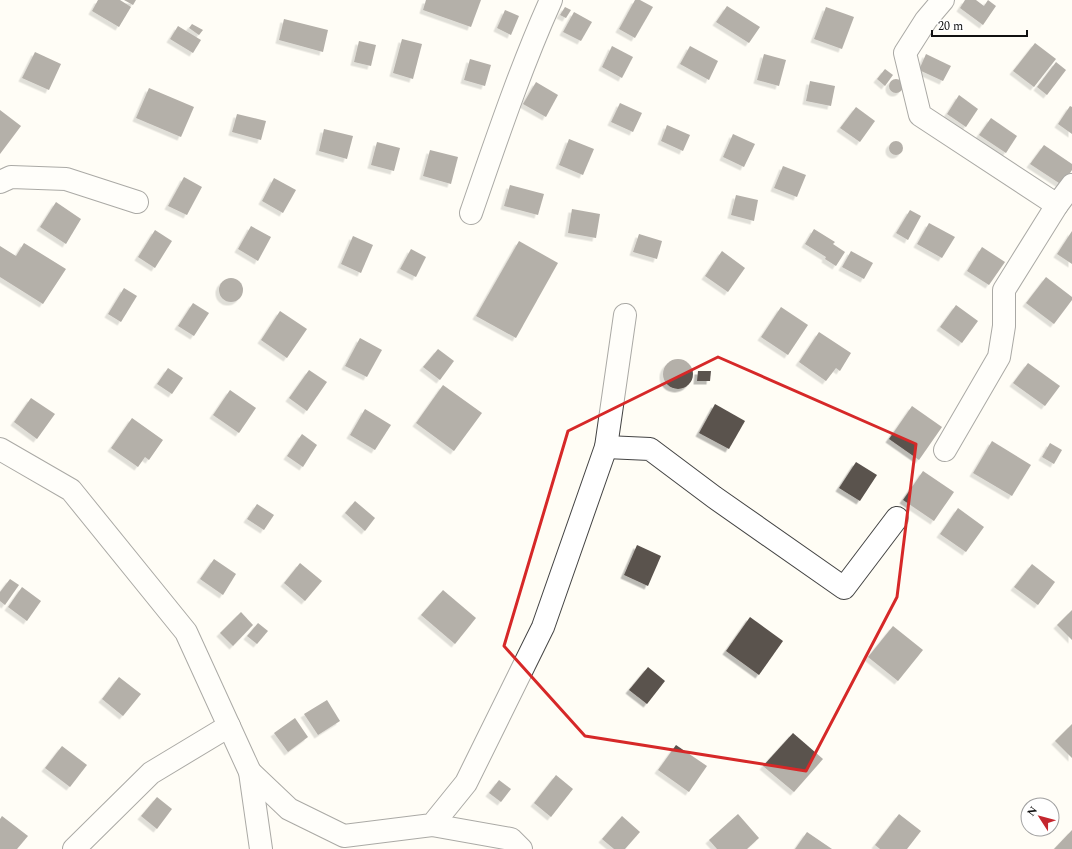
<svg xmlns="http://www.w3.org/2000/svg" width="1072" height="849" font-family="Spectral,serif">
<defs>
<filter id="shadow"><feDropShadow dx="-3.5" dy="3.5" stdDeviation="0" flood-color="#0004"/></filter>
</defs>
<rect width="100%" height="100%" fill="#fffdf5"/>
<!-- building -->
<g fill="#5a524d" filter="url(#shadow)">
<polygon points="98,0 120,0 131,7 119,27 92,11"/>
<polygon points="124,0 136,0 133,5"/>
<polygon points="426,0 481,0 471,27 423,10"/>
<polygon points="635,0 640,0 653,7 635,38 619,29"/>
<polygon points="965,0 976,0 984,6 988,0 996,6 983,25 960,8"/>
<polygon points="727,6 760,27 749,43 716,22"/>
<polygon points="565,7 571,10 566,18 560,15"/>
<polygon points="826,7 854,17 842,49 814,39"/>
<polygon points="505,10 519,16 511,35 497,28"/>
<polygon points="574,12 592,22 581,41 563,32"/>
<polygon points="284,19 328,30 323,52 279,40"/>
<polygon points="192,24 203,30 199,35 189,28"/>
<polygon points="178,26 201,40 193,53 170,39"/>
<polygon points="402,39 422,44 413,79 393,73"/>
<polygon points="359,41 376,45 371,66 354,62"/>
<polygon points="1035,43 1056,59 1034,87 1013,71"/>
<polygon points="612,46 633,57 622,78 602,67"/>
<polygon points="690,46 718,61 709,80 680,64"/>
<polygon points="35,52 61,64 49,90 22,78"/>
<polygon points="764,54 786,60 779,86 757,80"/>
<polygon points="926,54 951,66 943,81 919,70"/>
<polygon points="470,59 491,65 485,86 464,80"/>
<polygon points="1056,62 1066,70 1047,95 1037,87"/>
<polygon points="885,69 893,75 885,86 877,79"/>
<circle cx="896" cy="86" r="7"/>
<polygon points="810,81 835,86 831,106 806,101"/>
<polygon points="536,82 558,95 546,117 523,104"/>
<polygon points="149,88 194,107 181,137 136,118"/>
<polygon points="959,95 978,109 966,127 947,114"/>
<polygon points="620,103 642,113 633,132 611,122"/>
<polygon points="1070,106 1072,107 1072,134 1058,124"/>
<polygon points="856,107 875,121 860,142 840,128"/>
<polygon points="0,110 21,126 0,154"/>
<polygon points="237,114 266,121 261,140 232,132"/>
<polygon points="991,118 1017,136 1006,153 979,135"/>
<polygon points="667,125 690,135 683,151 661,141"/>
<polygon points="324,129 353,136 347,159 319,151"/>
<polygon points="733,134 755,144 744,167 723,157"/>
<polygon points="569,139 594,149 583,175 559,165"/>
<circle cx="896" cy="148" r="7"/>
<polygon points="377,142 400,148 394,171 371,165"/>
<polygon points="1044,145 1072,164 1072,170 1062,185 1030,164"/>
<polygon points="430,150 458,157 451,184 423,176"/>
<polygon points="783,166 806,175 797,197 774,188"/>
<polygon points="184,177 202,187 187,215 168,206"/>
<polygon points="274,178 296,190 283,213 262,201"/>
<polygon points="510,185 544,194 538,215 504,206"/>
<polygon points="736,195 758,200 754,221 731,215"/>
<polygon points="56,202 81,219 66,244 40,227"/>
<polygon points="572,209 600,214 596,238 568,233"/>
<polygon points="910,210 921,216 908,240 896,233"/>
<polygon points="929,223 955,237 942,258 917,244"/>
<polygon points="251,226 271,237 258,261 238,249"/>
<polygon points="814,229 835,242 833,244 845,252 836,266 825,259 826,257 805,244"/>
<polygon points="155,230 172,241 155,268 138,257"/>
<polygon points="1072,231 1072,264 1057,254"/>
<polygon points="639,234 662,241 657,259 633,252"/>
<polygon points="353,236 373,245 361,273 341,264"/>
<polygon points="519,241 558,263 516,338 476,316"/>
<polygon points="24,243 66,269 43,304 0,277 0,246 16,256"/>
<polygon points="982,247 1005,262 989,285 967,271"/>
<polygon points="411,249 426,257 416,277 400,269"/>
<polygon points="722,251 745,268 728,292 705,276"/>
<polygon points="851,251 873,263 864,279 842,267"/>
<polygon points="1046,277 1072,297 1072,300 1054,324 1026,303"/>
<circle cx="231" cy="290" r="12"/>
<polygon points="124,288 137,296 121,322 108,314"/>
<polygon points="193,303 209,313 194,336 178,326"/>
<polygon points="956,305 978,321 962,343 940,327"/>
<polygon points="781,307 808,325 788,355 761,337"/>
<polygon points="280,311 307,329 287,358 261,340"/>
<polygon points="819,332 851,353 840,371 836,368 826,381 799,362"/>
<polygon points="360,338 382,350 367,377 345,366"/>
<polygon points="438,349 454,361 440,380 423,367"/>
<circle cx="678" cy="374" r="15"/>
<polygon points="1028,363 1060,386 1045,406 1013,383"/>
<polygon points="168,368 183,378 172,394 157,384"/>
<polygon points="309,370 327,382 307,411 289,398"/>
<polygon points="698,371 711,371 710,381 697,381"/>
<polygon points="443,385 482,413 454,451 416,423"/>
<polygon points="230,390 256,408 239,433 213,415"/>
<polygon points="31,398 55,414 37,439 14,422"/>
<polygon points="715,404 745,421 729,449 699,433"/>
<polygon points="912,406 942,427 919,460 889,439"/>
<polygon points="365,409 391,425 375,450 350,435"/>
<polygon points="132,418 163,440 149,460 145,457 138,467 111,448"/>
<polygon points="302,434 317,445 303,467 287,456"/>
<polygon points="992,441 1031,465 1012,496 973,473"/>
<polygon points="1050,443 1062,450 1054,464 1042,457"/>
<polygon points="856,462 877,475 860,501 839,488"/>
<polygon points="923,471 954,492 934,521 903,500"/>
<polygon points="355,501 375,518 365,531 345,513"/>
<polygon points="257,504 274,515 264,530 247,519"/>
<polygon points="958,508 984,527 966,552 940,534"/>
<polygon points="637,545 661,556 648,586 624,575"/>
<polygon points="214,559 236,574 223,595 200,579"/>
<polygon points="300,563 322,581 305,601 284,583"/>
<polygon points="1032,564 1055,582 1038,605 1014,587"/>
<polygon points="10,579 19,585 5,605 0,601 0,592"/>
<polygon points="22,587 41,601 27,621 8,607"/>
<polygon points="443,590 476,618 455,644 421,615"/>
<polygon points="1072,610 1072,640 1057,625"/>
<polygon points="241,612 253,625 233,646 220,633"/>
<polygon points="750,617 783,641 759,675 726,651"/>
<polygon points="258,623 268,631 257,644 247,636"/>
<polygon points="893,626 923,650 898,681 868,657"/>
<polygon points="648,667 665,681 647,704 629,690"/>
<polygon points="119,677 141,694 123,716 102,699"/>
<polygon points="327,700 340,721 318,735 304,714"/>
<polygon points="295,718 308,737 288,752 274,733"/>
<polygon points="1072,724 1072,758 1055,741"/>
<polygon points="793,733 823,759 794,792 763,766"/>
<polygon points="676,745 707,766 689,792 658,770"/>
<polygon points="62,746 87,765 70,787 45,768"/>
<polygon points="556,775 573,789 551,817 534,803"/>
<polygon points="499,780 511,789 501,802 489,793"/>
<polygon points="157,797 172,809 157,829 141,816"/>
<polygon points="738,814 759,838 747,849 717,849 709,840"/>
<polygon points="899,814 921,831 907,849 880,849 875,845"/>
<polygon points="2,816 28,836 17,849 0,849 0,819"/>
<polygon points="622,816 640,832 625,849 614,849 602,839"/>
<polygon points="1072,830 1072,849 1054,849"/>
<polygon points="807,832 832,849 795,849"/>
</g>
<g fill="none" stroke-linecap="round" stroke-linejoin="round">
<defs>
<g id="minor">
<polyline points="943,0 926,20 905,53 920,115 1057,205 1072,185"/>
<polyline points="0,182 11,177 66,179 137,202"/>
<path d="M471,213C496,141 520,69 551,0"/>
<polyline points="606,447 650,449 714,497 844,588 897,518"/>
<polyline points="0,449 71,490 186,632 250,772 261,849"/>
<polyline points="945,450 999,357 1004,326 1004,290 1057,205"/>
<polyline points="250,772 289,809 344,836 432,825 466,783 543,627 606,447 625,315"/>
<polyline points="432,825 511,839 521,849"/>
<polyline points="74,849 151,773 229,726"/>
</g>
</defs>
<!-- minor casing -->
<use href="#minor" stroke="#444" stroke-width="24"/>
<!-- minor -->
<use href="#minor" stroke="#fff" stroke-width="22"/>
</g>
<!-- marked area -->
<path d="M0 0H1072V849H0ZM718,357L916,444L897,597L806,771L585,736L504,646L568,431Z" fill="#fffdf5" fill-opacity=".55" fill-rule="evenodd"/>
<path fill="none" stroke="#d62828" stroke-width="3" stroke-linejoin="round" d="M718,357L916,444L897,597L806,771L585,736L504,646L568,431Z"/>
<!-- north arrow -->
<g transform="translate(1040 817) rotate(306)"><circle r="19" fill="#ffffff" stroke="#a0a0a0"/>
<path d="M0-3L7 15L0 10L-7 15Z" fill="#c4262e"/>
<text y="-6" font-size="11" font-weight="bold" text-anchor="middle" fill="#111111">N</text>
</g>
<!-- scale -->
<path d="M932 30v6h95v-6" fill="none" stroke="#111111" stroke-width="2"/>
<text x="938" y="30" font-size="12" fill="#111111" stroke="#ffffff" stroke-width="3" paint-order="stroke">20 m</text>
</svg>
